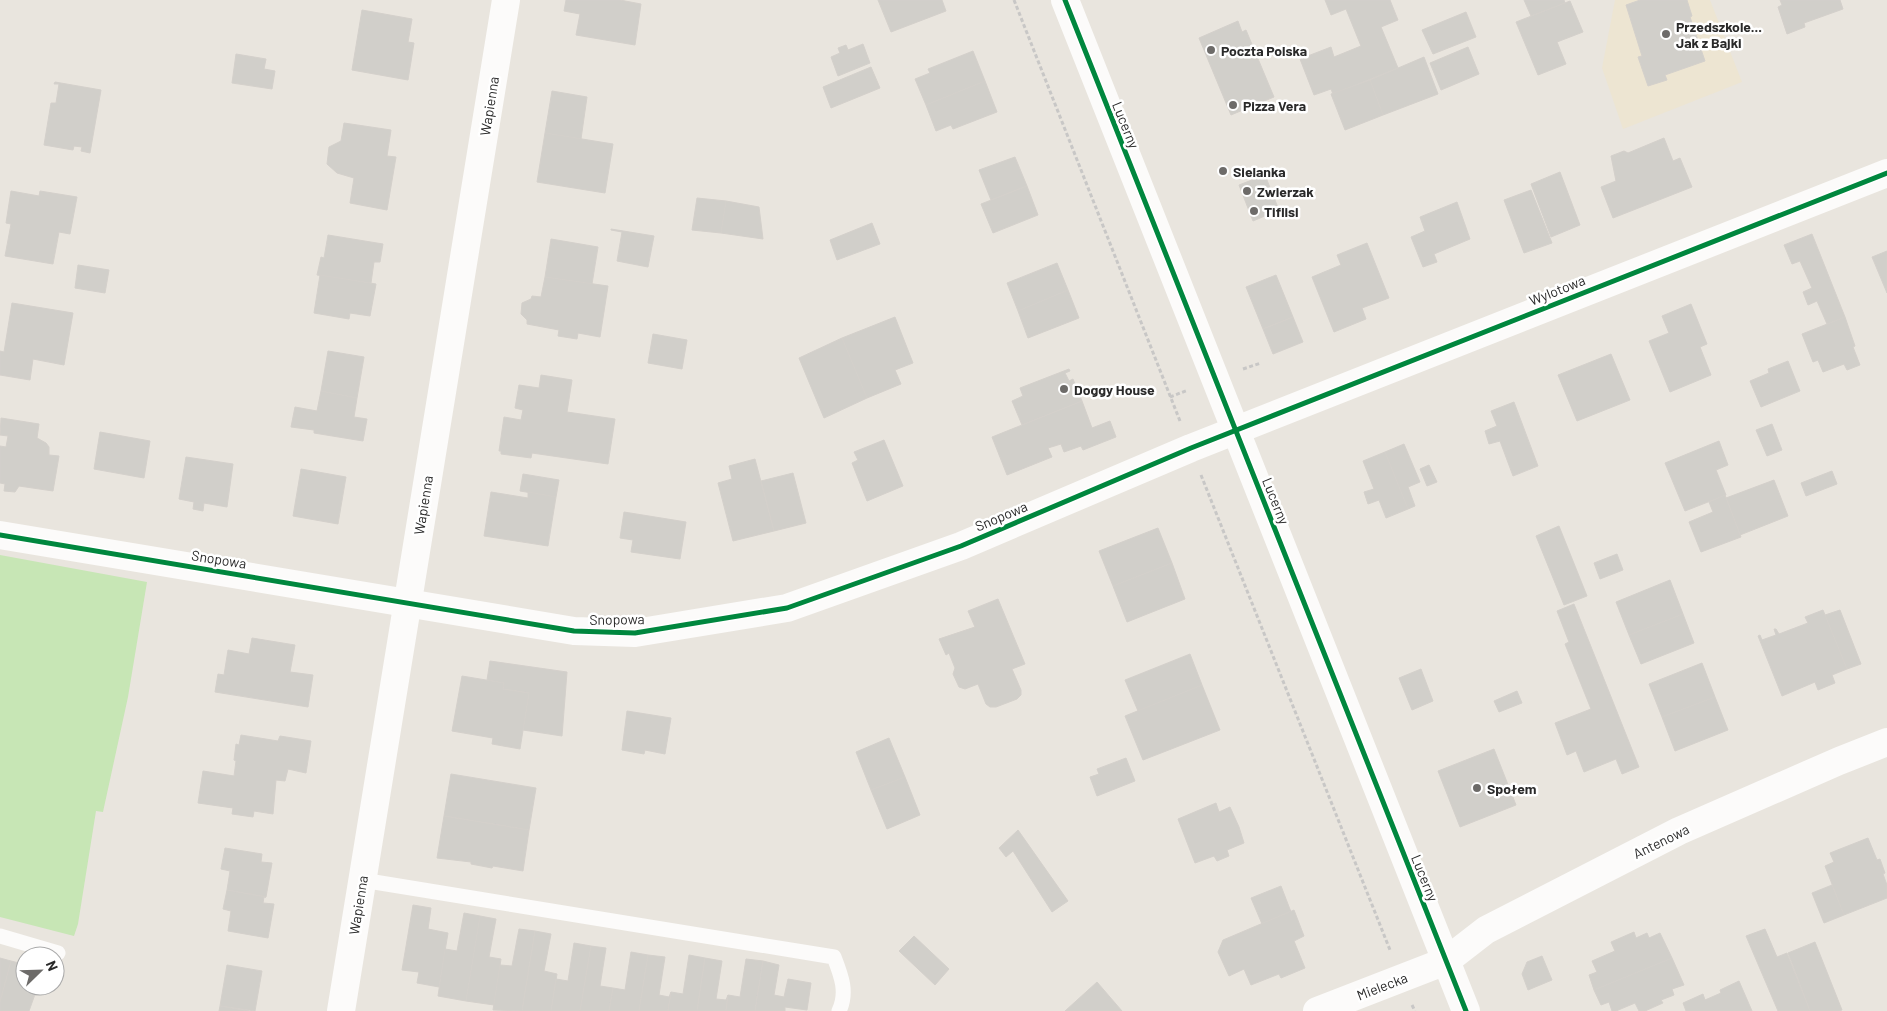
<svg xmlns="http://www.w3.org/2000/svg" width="1887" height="1011" font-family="Barlow,sans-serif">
<rect width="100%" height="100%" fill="#e9e5de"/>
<!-- education -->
<polygon fill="#ede5d2" points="1615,0 1710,0 1742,82 1623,129 1602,68"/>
<!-- green -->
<polygon fill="#c7e6b5" points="0,555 147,582 128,697 103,812 96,811 78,924 74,936 0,917"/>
<!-- building -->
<g fill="#d1cfca" stroke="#d4d0cb">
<polygon points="566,0 620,0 641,4 635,45 576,35 580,14 564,11"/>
<polygon points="878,0 942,0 946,11 891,32"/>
<polygon points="1325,0 1390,0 1398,20 1381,27 1398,68 1333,94 1331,89 1314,95 1300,59 1331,47 1334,57 1361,46 1346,9 1331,15"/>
<polygon points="1524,0 1564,0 1565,3 1531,16"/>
<polygon points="1640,0 1687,0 1692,16 1690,17 1705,61 1665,75 1667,80 1648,86 1638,57 1642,56 1626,5"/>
<polygon points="1780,0 1840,0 1843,9 1804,23 1805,27 1787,34 1778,7 1782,5"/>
<polygon points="1570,1 1583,32 1557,42 1566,64 1538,75 1516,22"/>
<polygon points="362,10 412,19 408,42 414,43 408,80 352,70"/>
<polygon points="1466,12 1476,37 1433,54 1422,30"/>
<polygon points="1238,21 1242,32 1246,30 1274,97 1231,115 1199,38"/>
<polygon points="863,44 870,63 838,76 831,57 840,53 838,48 846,45 848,50"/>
<polygon points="1468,47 1479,74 1441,90 1430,63"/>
<polygon points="973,51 985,81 926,105 915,79 930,73 928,69"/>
<polygon points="236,54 266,59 264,69 275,71 272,89 232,83"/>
<polygon points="1424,57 1438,94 1383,115 1370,80"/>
<polygon points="871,67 880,88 831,108 823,87"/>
<polygon points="1370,80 1383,115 1345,130 1331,94"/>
<polygon points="985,81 997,112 953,129 951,125 936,131 926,105"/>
<polygon points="55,82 101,90 90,153 81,151 82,147 74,146 73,150 44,145 51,103 56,103 59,84 54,84"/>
<polygon points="552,91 587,97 581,139 545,133"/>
<polygon points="344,123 391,130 387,156 396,157 387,210 350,203 354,178 337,173 327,164 329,147 341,141"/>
<polygon points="545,133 613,144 605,193 537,182"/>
<polygon points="1664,138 1673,161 1680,158 1692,187 1613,218 1601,187 1616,181 1611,156 1624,151 1628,153"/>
<polygon points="1015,157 1027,186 991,200 979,170"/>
<polygon points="1560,172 1580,225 1551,237 1531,184"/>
<polygon points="1265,175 1279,210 1253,221 1239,185"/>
<polygon points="1027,186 1038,215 993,233 981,204"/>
<polygon points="1531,190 1552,243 1524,253 1504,200"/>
<polygon points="11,191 39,196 40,191 77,197 70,234 59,232 53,264 5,256 11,224 6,223"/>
<polygon points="697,198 726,201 721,233 692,230"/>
<polygon points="726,201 759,207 763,239 721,233"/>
<polygon points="1457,202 1470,239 1434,254 1437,262 1423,267 1411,237 1425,231 1420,217"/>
<polygon points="872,223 880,244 837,260 830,240"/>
<polygon points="611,229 654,236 648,267 617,261 622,232 611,230"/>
<polygon points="1812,234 1845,317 1827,324 1817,301 1808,305 1803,292 1812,288 1800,261 1792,264 1784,245"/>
<polygon points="328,235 383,244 380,262 374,262 371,283 317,275 321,257 324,258"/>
<polygon points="551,239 598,247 592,284 545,277"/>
<polygon points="1367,243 1389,298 1362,308 1366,319 1334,332 1312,277 1341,265 1337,255"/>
<polygon points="1887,251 1887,293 1872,257"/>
<polygon points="1057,263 1068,290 1018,311 1007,283"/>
<polygon points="78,265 109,270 105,293 75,288"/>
<polygon points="320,275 376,284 370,316 350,313 349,319 314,313"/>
<polygon points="1276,275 1293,317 1263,329 1246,287"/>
<polygon points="545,277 608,286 600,337 578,333 577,339 558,336 559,330 527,324 527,320 521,314 522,303 531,299 532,296 541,297"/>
<polygon points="1068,290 1079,318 1028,338 1018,311"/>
<polygon points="12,303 73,313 64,365 33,359 30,380 0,375 0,351 4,352"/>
<polygon points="1691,304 1707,344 1700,347 1711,375 1670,392 1649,341 1669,333 1662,316"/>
<polygon points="895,317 913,363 895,370 901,384 867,398 842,338"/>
<polygon points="1293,317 1303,342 1273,354 1263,329"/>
<polygon points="1845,317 1855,346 1853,347 1860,365 1847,370 1844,364 1823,372 1818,360 1813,362 1802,334"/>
<polygon points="653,334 687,340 682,369 648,363"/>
<polygon points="842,338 867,398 824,418 799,358"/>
<polygon points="328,351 364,357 357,398 321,391"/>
<polygon points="1611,354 1630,400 1577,421 1558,375"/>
<polygon points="1788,361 1800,391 1761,407 1750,381 1769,373 1768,369"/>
<polygon points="1069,369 1070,371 1065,373 1069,381 1073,379 1082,401 1022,425 1012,401 1023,396 1020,388"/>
<polygon points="541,375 572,380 567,412 615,419 608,464 532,453 531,458 501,454 501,451 499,451 504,417 521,420 523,410 515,408 519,385 539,388"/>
<polygon points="321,391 357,398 354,417 367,419 363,441 314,433 314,430 291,427 295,407 317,411"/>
<polygon points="1082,401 1092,428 1110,421 1116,437 1083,450 1081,446 1064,452 1061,444 1048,448 1052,457 1007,475 992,437"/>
<polygon points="1514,402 1538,466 1513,476 1500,441 1489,444 1485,431 1497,426 1491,411"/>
<polygon points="1,418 39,424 37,438 46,443 49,447 49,455 59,456 53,491 19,486 15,492 4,491 5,484 0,483 0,446 6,447 8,436 0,435"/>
<polygon points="1772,424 1782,450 1767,456 1756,430"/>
<polygon points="100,432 150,441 144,478 94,469"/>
<polygon points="884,440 903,486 867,501 852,463 858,460 854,452"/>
<polygon points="1719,441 1728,465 1716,470 1726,495 1685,511 1665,463"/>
<polygon points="1404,444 1420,482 1408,487 1415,506 1408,509 1385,452"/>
<polygon points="1385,452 1408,509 1386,518 1379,500 1368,504 1364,492 1374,489 1363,461"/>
<polygon points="186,457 233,464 227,507 204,503 203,511 193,509 194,502 179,499"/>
<polygon points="755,459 774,531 733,541 718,483 732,479 729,466"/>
<polygon points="1429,465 1437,482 1427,486 1420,469"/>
<polygon points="301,469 346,477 338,524 293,516"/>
<polygon points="1832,471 1837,484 1806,496 1801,483"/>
<polygon points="793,473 806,523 774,531 761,481"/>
<polygon points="523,474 559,480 556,497 520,491"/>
<polygon points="1774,480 1788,516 1740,535 1726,498"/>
<polygon points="491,492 528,498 528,492 556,497 548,546 484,536"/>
<polygon points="1725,495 1741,537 1701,552 1689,522 1713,512 1709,502"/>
<polygon points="624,512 686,522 680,559 631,552 633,540 620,538"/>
<polygon points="1559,526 1587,596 1564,605 1536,536"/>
<polygon points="1158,528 1172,563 1113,586 1099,551"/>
<polygon points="1617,554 1623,570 1600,579 1594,563"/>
<polygon points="1172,563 1185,599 1127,622 1113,586"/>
<polygon points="1670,580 1683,614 1629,635 1616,602"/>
<polygon points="998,599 1025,664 1012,669 1021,690 1021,695 1017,699 996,707 990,707 986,704 978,684 965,689 959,687 953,674 955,668 949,653 946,655 939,639 975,627 968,611"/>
<polygon points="1574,604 1639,767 1622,774 1616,759 1584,772 1576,751 1567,755 1555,723 1591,709 1565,644 1569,642 1557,611"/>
<polygon points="1823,610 1847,669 1832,675 1835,683 1818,690 1815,682 1782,696 1758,636 1760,635 1762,640 1776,635 1774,629 1776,629 1779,634 1808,623 1805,617"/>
<polygon points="1840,610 1861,664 1847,669 1825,615"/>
<polygon points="1683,614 1694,643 1641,664 1629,635"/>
<polygon points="252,638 295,645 290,672 313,675 308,707 215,692 218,674 224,675 228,650 249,654"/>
<polygon points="1190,654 1202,685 1138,711 1125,680"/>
<polygon points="490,661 567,672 562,736 523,730 529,693 503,689 504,683 487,680"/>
<polygon points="1702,663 1715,697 1662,717 1649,684"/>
<polygon points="1421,669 1433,701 1412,710 1399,678"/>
<polygon points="462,676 504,683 503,689 529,693 520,749 492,744 493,738 452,731"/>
<polygon points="1202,685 1220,730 1143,760 1125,716"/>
<polygon points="1517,691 1522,703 1499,712 1494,701"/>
<polygon points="1715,697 1728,730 1675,751 1662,717"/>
<polygon points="627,711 671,718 665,754 645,750 644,754 622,750"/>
<polygon points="241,735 278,741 280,736 311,741 306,773 288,769 285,781 276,780 273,814 254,811 253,817 232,814 233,808 198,803 203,771 234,776 236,761 234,760 236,744 239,745"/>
<polygon points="889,738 905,777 871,790 856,752"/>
<polygon points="1494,749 1516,805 1460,827 1438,771"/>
<polygon points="1126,758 1135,781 1097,796 1090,777 1099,774 1097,769"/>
<polygon points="451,774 536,788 529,830 444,816"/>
<polygon points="905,777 920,815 887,829 871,790"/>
<polygon points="1216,803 1219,812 1230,807 1239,827 1244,843 1227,850 1229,856 1217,861 1214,856 1195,863 1178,819"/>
<polygon points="444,816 529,830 523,871 493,866 492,868 471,864 471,862 437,858"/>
<polygon points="1018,830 1068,901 1052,912 1013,851 1006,857 999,848"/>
<polygon points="1868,838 1877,860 1880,859 1885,873 1883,874 1887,885 1887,898 1844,915 1825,866 1834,862 1830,853"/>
<polygon points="225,848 262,854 261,862 272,863 266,897 227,890 230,871 221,869"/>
<polygon points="1832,885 1844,915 1824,923 1812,893"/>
<polygon points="1281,886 1291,912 1262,924 1251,898"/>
<polygon points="227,890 266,897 264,897 263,903 274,904 268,938 228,931 231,911 223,909"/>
<polygon points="413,905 431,908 428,929 448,933 439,987 417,983 419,972 402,970"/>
<polygon points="1294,910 1304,936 1294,941 1305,968 1281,978 1279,974 1251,985 1244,969 1229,976 1218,952 1223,940"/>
<polygon points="464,913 480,916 466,1001 438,996 445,949 457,951"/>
<polygon points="480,916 496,919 489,957 501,959 494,1005 466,1001"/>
<polygon points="519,929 535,931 522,1011 493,1010 500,965 512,966"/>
<polygon points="1765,929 1777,957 1787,953 1810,1011 1778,1011 1746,936"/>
<polygon points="535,931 551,934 544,971 557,974 551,1011 522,1011"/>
<polygon points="1634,932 1636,938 1647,933 1649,938 1660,933 1672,958 1594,990 1589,975 1597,972 1592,961 1615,951 1611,942"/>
<polygon points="914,936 949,969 935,985 899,951"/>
<polygon points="1815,942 1842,1010 1839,1011 1810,1011 1788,953"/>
<polygon points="574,943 591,946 580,1011 551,1011 556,979 568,981"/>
<polygon points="591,946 606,948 600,986 613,988 609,1011 580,1011"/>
<polygon points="631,952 648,955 639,1011 609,1011 613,988 625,990"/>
<polygon points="648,955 665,957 659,995 669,997 671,992 668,1011 639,1011"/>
<polygon points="689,955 705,958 697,1011 668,1011 671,992 683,994"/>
<polygon points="1542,956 1552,980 1528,990 1522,974 1527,962"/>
<polygon points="0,958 11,961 0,1002"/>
<polygon points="705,958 722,961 716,999 726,1000 728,995 726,1011 697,1011"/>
<polygon points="1672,958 1684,985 1672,989 1674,995 1661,1000 1663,1003 1645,1011 1639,1011 1635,1003 1616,1011 1612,1011 1609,1002 1601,1005 1594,990"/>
<polygon points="746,959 763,961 755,1011 726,1011 728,995 740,997"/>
<polygon points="11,961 23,964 19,978 25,979 25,986 38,986 29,1011 0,1011 0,1002"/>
<polygon points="763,961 779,965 774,995 784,997 788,979 811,983 807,1010 785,1007 785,1011 755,1011"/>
<polygon points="227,965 262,971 255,1011 220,1006"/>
<polygon points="1739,981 1752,1011 1686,1011 1683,1003 1703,994 1705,1000 1721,993 1720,990"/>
<polygon points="1097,982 1122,1011 1065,1011"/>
<polygon points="220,1006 249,1011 219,1011"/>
</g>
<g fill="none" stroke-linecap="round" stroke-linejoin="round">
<!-- path -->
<g stroke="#c8c7c6" stroke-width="3" stroke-dasharray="4 2.5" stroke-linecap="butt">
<polyline points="1014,0 1180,421"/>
<polyline points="1243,369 1261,363"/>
<polyline points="1170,397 1188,390"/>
<polyline points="1201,475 1390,950"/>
<polyline points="1412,1005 1415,1011"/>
</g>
<!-- lane -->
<g stroke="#fcfbfa" stroke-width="15">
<path d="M362,880L834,957C841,975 848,992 839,1011"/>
<polyline points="0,936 58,953"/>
</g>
<!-- street -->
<g stroke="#fcfbfa" stroke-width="28">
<polyline points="0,535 574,631 635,633 787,608 961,546 1191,448 1887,173"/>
<polyline points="341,1011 506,0"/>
<polyline points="1317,1011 1446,961 1486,930 1679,831 1839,761 1887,742"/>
</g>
<!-- secondary -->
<polyline stroke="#fcfbfa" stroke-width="28" points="1065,0 1466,1011"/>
<defs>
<g id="cycleway">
<polyline points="1065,0 1466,1011"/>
<polyline points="0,535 574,631 635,633 787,608 961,546 1191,448 1887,173"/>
</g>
</defs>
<!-- cycleway casing -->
<use href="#cycleway" stroke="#fff" stroke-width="8"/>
<!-- cycleway -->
<use href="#cycleway" stroke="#00873e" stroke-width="5"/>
</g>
<!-- markers -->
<g fill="#6d6b69" stroke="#fff" stroke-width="2">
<circle cx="1666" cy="34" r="5"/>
<circle cx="1211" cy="50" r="5"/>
<circle cx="1233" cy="105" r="5"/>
<circle cx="1223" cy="171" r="5"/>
<circle cx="1247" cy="191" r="5"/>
<circle cx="1254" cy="211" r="5"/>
<circle cx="1064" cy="389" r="5"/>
<circle cx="1477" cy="788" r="5"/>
</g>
<g text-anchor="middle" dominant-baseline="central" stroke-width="5" stroke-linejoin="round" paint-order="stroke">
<!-- poi labels -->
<g font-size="14" font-weight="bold" fill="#2a2a2a" stroke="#fff" text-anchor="start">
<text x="1676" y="26">Przedszkole...<tspan x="1676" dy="16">Jak z Bajki</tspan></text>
<text x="1221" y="50">Poczta Polska</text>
<text x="1243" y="105">Pizza Vera</text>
<text x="1233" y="171">Sielanka</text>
<text x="1257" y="191">Zwierzak</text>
<text x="1264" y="211">Tiflisi</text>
<text x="1074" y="389">Doggy House</text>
<text x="1487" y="788">Społem</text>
</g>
<!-- street labels -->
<g font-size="14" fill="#2a2a2a" stroke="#fff">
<text transform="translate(489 106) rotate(-81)">Wapienna</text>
<text transform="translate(1126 125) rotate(68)">Lucerny</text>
<text transform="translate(1557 290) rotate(-22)">Wylotowa</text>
<text transform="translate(1276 501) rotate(68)">Lucerny</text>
<text transform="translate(423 505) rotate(-81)">Wapienna</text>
<text transform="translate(1001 516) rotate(-23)">Snopowa</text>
<text transform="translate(219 559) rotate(9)">Snopowa</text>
<text transform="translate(617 619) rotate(-1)">Snopowa</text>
<text transform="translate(1661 841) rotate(-26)">Antenowa</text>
<text transform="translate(1425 878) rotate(68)">Lucerny</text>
<text transform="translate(358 905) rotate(-81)">Wapienna</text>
<text transform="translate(1382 986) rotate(-21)">Mielecka</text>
</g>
</g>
<!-- north arrow -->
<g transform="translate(40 971) rotate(67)"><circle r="24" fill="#ffffff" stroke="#aaaaaa"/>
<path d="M0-4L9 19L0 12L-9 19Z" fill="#6d6b69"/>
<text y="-8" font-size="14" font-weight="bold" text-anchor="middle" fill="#2a2a2a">N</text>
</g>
</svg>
